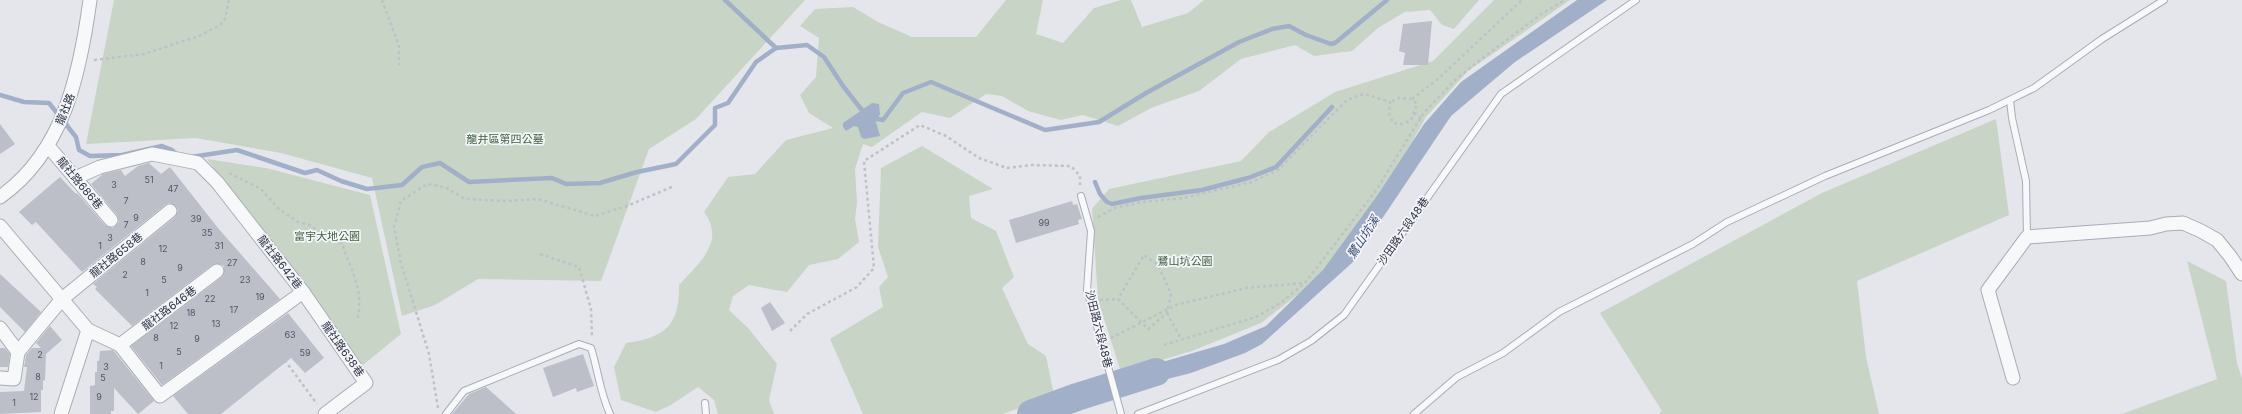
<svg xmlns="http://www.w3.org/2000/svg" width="2242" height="414" font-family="Inter,'Noto Sans TC',sans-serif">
<rect width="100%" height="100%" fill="#e4e6eb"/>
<!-- green -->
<g fill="#c8d5c6">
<polygon points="114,0 805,0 696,119 649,149 601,281 478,279 435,305 402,316 372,178 281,153 196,138 86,144"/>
<path d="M1006,0H1043L1036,34L1063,43L1094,8L1121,0H1131L1142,27L1188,13L1204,0H1479L1454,29L1442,25L1430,10L1405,12L1378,28L1352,51L1314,56L1295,45L1241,59L1199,91L1151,108L1118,126L1083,115L1061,120L1028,111L1002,96L986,94L950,118L922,112L872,147L863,144L855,169L857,203L855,219L859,242L838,259L809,265L787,292L749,285L733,296L729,310L749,329L777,364L769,400L774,414H718L714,400L698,387L671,405L656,412L621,400L614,367L626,343C664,338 680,326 679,285C699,263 726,242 704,212L728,177L755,174L786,140L833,128L809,113L800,95L816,77L819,38L800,26L815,9L853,7L878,22L912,37H976Z"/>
<polygon points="1494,0 1570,0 1468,71 1426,117 1383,193 1335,266 1261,323 1192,351 1121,372 1098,300 1092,209 1109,189 1241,161 1269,132 1335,92 1433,61"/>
<polygon points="1996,119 2009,215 1857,281 1866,357 1879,414 1659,414 1662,411 1600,313 1822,193"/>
<polygon points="922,146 993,189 969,196 971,218 996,231 1014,277 1002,288 1028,344 1046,356 1054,395 1003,414 863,414 830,339 883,307 879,287 888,277 878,247 881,168"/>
<polygon points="207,159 266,168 370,195 401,334 363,365"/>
<polygon points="2187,261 2226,281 2237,363 2242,379 2242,414 2122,414 2217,379"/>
</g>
<!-- water -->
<g fill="#a2afc9">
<polygon points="1577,0 1607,0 1515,62 1451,116 1353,262 1262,344 1245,353 1191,373 1140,386 1119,384 1159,363 1224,344 1266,326 1323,270 1379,193 1424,124 1461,82"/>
<polygon points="872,103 879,104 880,114 876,122 880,136 864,139 861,137 858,127 854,126 846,131 843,127 843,123"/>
</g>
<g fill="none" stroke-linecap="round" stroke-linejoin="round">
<!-- stream -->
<g stroke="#a2afc9" stroke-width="4.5">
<polyline points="725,0 776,48"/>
<polyline points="0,95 24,102 49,103 76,137 79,150 90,156 122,155 162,146 172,150 177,155"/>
<polyline points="873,118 883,120 903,93 931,82 1045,130 1099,122 1146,93 1239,42 1272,29 1289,26 1306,35 1331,44 1335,43 1387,0"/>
<polyline points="191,157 237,150 305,173 317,170 341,181 367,189 402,185 422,167 440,163 469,182 552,178 566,184 600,183 637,172 676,164 715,125 715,108 728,103 756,62 776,48 807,45 824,57 843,86 865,114"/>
<polyline points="1095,182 1100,194 1107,202 1112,204 1141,198 1202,190 1248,178 1276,167 1332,107"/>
</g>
<!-- river -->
<polyline stroke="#a2afc9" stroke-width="28" points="1031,414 1077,397 1156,372"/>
</g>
<!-- building -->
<g fill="#bcbfc8">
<polygon points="1432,21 1428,65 1403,65 1405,53 1399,51 1403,24"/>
<polygon points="0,124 15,144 0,154"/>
<polygon points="149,163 161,174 170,167 218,228 280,299 162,385 131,346 222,277 224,274 224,266 220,264 212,265 132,326 95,289 97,287 93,284 175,217 178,210 176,206 169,203 165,205 82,272 36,222 32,225 19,212 60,177 76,194 77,193 105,225 113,228 119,222 117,215 91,184 103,174 121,170 125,176 138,166"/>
<polygon points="1072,201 1073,205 1077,204 1082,219 1078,220 1079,224 1016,243 1009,220"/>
<polygon points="0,274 41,312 25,332 0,307"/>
<polygon points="770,302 785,323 772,331 761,308"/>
<polygon points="288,313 324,358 305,373 291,358 221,414 188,414 173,396"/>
<polygon points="50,326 62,340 46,354 45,380 43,381 43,390 41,390 41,412 0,414 0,392 24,391 27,367 24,367 26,355 32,348 41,348 36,343"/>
<polygon points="0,348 5,348 10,354 8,367 0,367"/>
<polygon points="113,350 154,401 138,414 114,388 114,411 111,411 111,414 90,414 90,386 95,385 95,372 97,372 97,361 99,361 100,351"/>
<polygon points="583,354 594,386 577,392 576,388 553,397 543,368"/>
<polygon points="486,387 516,414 452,414 469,394"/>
</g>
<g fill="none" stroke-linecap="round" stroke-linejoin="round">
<defs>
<g id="lane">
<polyline points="2010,100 2012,118 2026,181 2027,237"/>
<polyline points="1081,196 1091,231 1087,290 1121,414"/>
<polyline points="705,403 706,414"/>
<path d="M446,414L464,391L579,344L591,348C598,370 600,393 610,414"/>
<polyline points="1138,414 1278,360 1311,341 1344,315 1501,94 1636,0"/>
<polyline points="1414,414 1457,377 1503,353 1559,312 1693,244 1727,222 1825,176 1989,110 2034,88 2102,39 2164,0"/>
</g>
<g id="street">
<polyline points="48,146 111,220"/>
<polyline points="75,178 100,167 152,154 198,163 217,182 303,292 366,383 325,414"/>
<path d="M0,197C64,152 80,73 90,0"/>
<polyline points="0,226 88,330 120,345 160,396 303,292"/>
<polyline points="0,328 18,352"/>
<polyline points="120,345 217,271"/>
<polyline points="18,352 62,299 170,211"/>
<polyline points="0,378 14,379 18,352"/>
<polyline points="2013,378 1988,290 2027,237 2150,228 2166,224 2183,223 2201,231 2217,240 2230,256 2242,274"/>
<polyline points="61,414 88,330"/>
</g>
</defs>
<!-- lane casing -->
<use href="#lane" stroke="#a9acb5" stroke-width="8"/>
<!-- street casing -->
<use href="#street" stroke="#a9acb5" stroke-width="15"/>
<!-- path -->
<g stroke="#bec1c7" stroke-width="2.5" stroke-dasharray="3 3" stroke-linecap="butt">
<polyline points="382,0 399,46 399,65"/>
<polyline points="94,60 144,54 199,36 220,25 225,19 229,0"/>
<polyline points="1412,99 1439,78 1522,0"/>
<polyline points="1414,113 1421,118"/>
<path d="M229,173L261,189L278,208L298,222L310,225L330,239L342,243C350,270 365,289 357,320"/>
<polyline points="153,188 162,200"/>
<polyline points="1098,217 1115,208 1142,202 1183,198 1252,182 1278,170 1347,100 1364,94 1390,102 1389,113 1393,123 1403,124 1411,120 1417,104 1412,99 1399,98 1390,102"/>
<polyline points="179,222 209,260"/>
<polyline points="540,254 579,267 591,309 592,337"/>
<polyline points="225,282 251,314"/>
<polyline points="1100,300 1118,299 1148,329 1167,313 1171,294 1158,265 1144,255 1118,299"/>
<polyline points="1167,313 1181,339"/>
<polyline points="790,331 807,314 857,287 874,268 864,161 920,125 946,136 979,158 1007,168 1031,165 1071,166 1080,176 1080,185"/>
<polyline points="267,336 317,404"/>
<polyline points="1111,338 1176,305 1246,288 1304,283"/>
<polyline points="1164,345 1256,317 1282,302 1305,283 1377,189 1423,114 1456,79 1484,57 1540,15 1565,0"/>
<polyline points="438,408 429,354 401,263 394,227 401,201 427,184 445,187 465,199 506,201 538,199 595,216 627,206 674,186"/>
</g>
<!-- lane -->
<use href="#lane" stroke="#f7f8fa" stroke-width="6"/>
<!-- street -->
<use href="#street" stroke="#f7f8fa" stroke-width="13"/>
</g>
<g text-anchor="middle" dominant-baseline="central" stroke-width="3.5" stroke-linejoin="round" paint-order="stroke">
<!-- number labels -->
<g font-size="9" fill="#515564">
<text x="149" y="179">51</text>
<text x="114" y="184">3</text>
<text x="173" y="188">47</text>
<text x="126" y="200">7</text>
<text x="136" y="217">9</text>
<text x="196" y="218">39</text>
<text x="1044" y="222">99</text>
<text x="126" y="224">7</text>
<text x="207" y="232">35</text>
<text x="110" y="237">3</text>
<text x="100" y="245">1</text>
<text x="219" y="245">31</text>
<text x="163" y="248">12</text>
<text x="143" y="261">8</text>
<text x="232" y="262">27</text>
<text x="180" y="267">9</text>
<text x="125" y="274">2</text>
<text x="164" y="279">5</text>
<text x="245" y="279">23</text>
<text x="147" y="292">1</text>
<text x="260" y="296">19</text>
<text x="210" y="298">22</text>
<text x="234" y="309">17</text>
<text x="191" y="312">18</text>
<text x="216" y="323">13</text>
<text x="174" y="325">12</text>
<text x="290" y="334">63</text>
<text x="156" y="337">8</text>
<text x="197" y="338">9</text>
<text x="179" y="351">5</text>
<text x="305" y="352">59</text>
<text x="40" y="354">2</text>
<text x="161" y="365">1</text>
<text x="106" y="366">3</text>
<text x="38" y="376">8</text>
<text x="103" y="377">5</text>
<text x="34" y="396">12</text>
<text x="99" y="396">9</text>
<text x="14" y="402">1</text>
</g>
<!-- street labels -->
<g font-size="11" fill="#2d3243" stroke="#f4f5f9">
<text transform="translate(65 109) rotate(-68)">龍社路</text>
<text transform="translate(80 183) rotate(50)">龍社路686巷</text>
<text transform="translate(1403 231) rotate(-55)">沙田路六段48巷</text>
<text transform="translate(116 255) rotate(-39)">龍社路658巷</text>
<text transform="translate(280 262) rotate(52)">龍社路642巷</text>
<text transform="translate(169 308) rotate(-37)">龍社路646巷</text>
<text transform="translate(1099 329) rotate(76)">沙田路六段48巷</text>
<text transform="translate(343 349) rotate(55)">龍社路638巷</text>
</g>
<!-- park labels -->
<g font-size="11" fill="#3d5e3b" stroke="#f4f5f9">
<text x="505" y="139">龍井區第四公墓</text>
<text x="327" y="236">富宇大地公園</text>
<text x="1185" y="261">鷺山坑公園</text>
</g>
<!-- water labels -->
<g font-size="12" font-style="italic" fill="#394b75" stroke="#f4f5f9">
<text transform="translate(1363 237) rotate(-57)">鷺山坑溪</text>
</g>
</g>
</svg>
